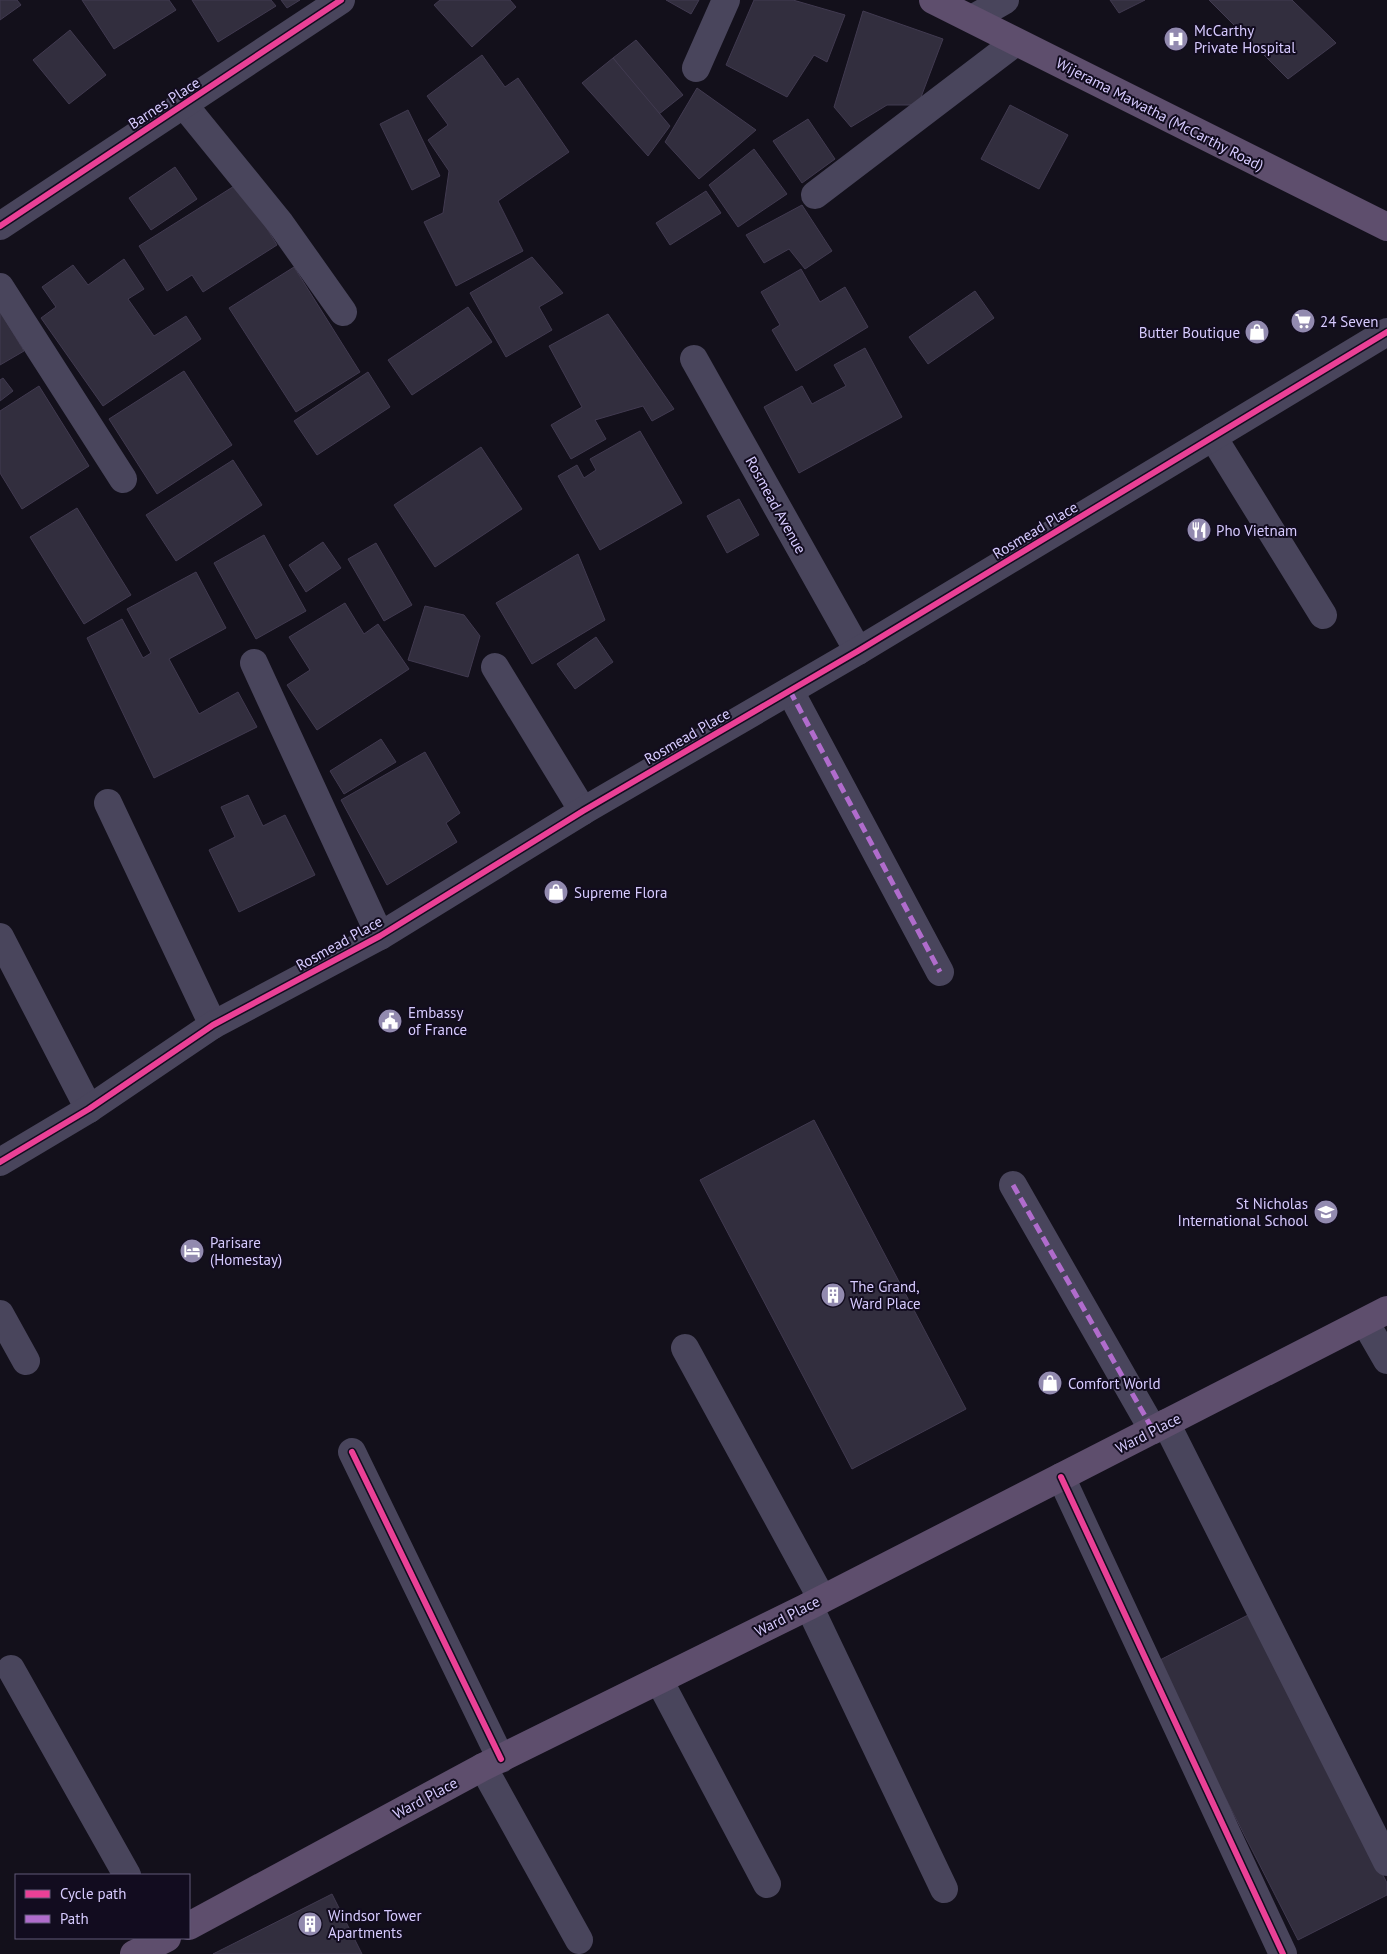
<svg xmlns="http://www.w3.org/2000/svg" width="1387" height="1954" font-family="'PT Sans',sans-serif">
<rect width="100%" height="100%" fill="#13101b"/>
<!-- building -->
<g fill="#322e3e" stroke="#413a50">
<polygon points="0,0 17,0 21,5 0,20"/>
<polygon points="82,0 169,0 176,10 114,49"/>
<polygon points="192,0 271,0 276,6 218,42"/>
<polygon points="281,0 300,0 287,8"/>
<polygon points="440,0 510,0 516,7 472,47 434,5"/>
<polygon points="666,0 699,0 691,14"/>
<polygon points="754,0 793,0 845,15 827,62 814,55 787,97 726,65"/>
<polygon points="1110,0 1145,0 1119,13"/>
<polygon points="1209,0 1292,0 1336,43 1288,79"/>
<polygon points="863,11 943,39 918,105 887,105 851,127 834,107"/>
<polygon points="70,30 106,75 69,104 33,60"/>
<polygon points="636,40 683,95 659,114 613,58"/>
<polygon points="482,55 505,87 518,78 569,152 498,201 523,251 456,286 424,222 443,213 449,171 428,140 448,125 427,96"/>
<polygon points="613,58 670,126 648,156 582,83"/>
<polygon points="697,88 756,130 699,179 665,142"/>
<polygon points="1010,105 1068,135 1039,189 981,159"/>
<polygon points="408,110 440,176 412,190 380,124"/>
<polygon points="808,119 835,159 802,183 773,141"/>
<polygon points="754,149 787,194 738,227 709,185"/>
<polygon points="175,167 197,199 151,230 129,198"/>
<polygon points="239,183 277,245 203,292 192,275 167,291 139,246"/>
<polygon points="706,191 721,213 670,245 656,223"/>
<polygon points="802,205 832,251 805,269 789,249 764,263 746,235"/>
<polygon points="532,257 563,293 539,307 552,330 506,357 470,293"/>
<polygon points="124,259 144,289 128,299 154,336 186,316 201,339 103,406 41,318 56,307 42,287 73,265 88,285"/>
<polygon points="294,267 360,372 296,412 229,308"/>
<polygon points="801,269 820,302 845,287 868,327 796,371 772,330 780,325 761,292"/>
<polygon points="975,291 994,318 928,364 909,337"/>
<polygon points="468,307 492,342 412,395 388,360"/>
<polygon points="0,311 24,351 0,365"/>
<polygon points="608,314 674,409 652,421 643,406 595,420 606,439 571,459 551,425 582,407 549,346"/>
<polygon points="865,348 902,417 799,473 764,407 802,386 812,404 846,386 834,365"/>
<polygon points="184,371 232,445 157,494 109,419"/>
<polygon points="368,372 390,407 317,455 294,421"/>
<polygon points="3,378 13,391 0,401 0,380"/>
<polygon points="39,386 89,466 22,509 0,473 0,411"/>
<polygon points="640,431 682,503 600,550 558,476 577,465 584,478 596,470 590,459"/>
<polygon points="481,447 522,509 435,567 394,505"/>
<polygon points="233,460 262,505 176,561 146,515"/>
<polygon points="739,499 759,535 727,553 707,516"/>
<polygon points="77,508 131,595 84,624 30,537"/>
<polygon points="264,535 306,611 256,639 214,563"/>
<polygon points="323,542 341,568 306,592 289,565"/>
<polygon points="376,543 412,605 384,621 348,559"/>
<polygon points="578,554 605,620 532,664 496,603"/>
<polygon points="196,572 226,628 169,659 199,714 238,692 257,727 154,778 87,638 122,619 143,658 151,653 127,609"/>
<polygon points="345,603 364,634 378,624 409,669 317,730 287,685 310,670 289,637"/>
<polygon points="425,606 464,615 480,636 468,677 408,660"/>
<polygon points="596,637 613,662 575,689 557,664"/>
<polygon points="381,739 396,762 344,794 330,771"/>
<polygon points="425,752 460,813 446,823 457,842 387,885 341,800"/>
<polygon points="248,795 263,826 285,815 315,875 239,912 209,850 235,837 221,807"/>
<polygon points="814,1120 966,1409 852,1469 700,1180"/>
<polygon points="1250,1614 1387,1883 1387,1895 1298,1940 1156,1662"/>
<polygon points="332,1894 362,1954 213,1954"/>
</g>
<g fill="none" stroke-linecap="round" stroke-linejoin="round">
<!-- minor -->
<g stroke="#49455c" stroke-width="28">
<polyline points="972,19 1005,0"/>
<polyline points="696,68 726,0"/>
<polyline points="184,105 280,223 343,312"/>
<polyline points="815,195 1016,42"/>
<polyline points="0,226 341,0"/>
<polyline points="0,287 123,479"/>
<polyline points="694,359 858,651"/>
<polyline points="1213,437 1323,615"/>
<polyline points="254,663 380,936"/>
<polyline points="495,667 583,811"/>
<polyline points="790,691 940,972"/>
<polyline points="108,803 213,1025"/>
<polyline points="0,937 89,1109"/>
<polyline points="0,1162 89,1109 213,1025 380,936 583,811 858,651 1387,332"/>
<polyline points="1013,1185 1153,1430"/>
<polyline points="0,1314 26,1361"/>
<polyline points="1365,1322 1387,1360"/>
<polyline points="685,1348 822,1599"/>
<polyline points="1166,1423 1387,1862"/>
<polyline points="352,1452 501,1759"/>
<polyline points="1061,1477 1283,1954"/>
<polyline points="809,1606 944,1889"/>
<polyline points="11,1669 127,1875"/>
<polyline points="659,1680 767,1884"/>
<polyline points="483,1767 579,1940"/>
</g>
<!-- major -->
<g stroke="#5e4e6d" stroke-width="28">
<polyline points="933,0 1387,227"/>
<polyline points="189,1926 483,1767 809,1606 1387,1310"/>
<polyline points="134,1954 167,1938"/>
</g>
<!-- quiet -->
<g stroke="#b06ccc" stroke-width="5" stroke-dasharray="10 5" stroke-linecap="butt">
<polyline points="790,691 940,972"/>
<polyline points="1013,1185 1153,1430"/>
</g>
<defs>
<g id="cycleway">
<polyline points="0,226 341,0"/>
<polyline points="0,1162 89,1109 213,1025 380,936 583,811 858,651 1387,332"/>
<polyline points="352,1452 501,1759"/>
<polyline points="1061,1477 1283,1954"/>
</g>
</defs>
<!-- cycleway casing -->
<use href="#cycleway" stroke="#120c1f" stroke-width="9"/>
<!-- cycleway -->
<use href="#cycleway" stroke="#ea4096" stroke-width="6"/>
</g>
<!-- icons -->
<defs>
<symbol id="hospital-disc" viewBox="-11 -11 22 22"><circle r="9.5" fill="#928aaf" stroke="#120c1f"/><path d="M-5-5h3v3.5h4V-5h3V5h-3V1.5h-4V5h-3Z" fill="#fff"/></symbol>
<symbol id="supermarket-disc" viewBox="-11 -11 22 22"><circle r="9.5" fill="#928aaf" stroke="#120c1f"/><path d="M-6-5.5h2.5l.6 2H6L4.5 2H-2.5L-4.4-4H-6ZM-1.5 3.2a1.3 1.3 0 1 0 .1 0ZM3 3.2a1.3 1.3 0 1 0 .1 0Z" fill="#fff"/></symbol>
<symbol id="shop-disc" viewBox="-11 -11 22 22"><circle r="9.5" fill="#928aaf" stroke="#120c1f"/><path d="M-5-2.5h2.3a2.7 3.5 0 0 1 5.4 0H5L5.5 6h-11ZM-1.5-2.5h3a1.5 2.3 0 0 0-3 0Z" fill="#fff"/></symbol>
<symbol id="restaurant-disc" viewBox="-11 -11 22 22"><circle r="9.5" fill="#928aaf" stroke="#120c1f"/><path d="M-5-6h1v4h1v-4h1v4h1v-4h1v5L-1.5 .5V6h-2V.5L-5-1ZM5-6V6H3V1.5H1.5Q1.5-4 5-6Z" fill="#fff"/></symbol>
<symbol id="civic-disc" viewBox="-11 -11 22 22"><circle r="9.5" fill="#928aaf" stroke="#120c1f"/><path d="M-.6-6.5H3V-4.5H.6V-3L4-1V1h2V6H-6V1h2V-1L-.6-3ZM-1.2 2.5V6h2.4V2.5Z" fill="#fff"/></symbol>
<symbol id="school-disc" viewBox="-11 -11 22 22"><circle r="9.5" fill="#928aaf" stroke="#120c1f"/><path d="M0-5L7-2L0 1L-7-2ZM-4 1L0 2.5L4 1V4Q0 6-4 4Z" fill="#fff"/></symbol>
<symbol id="hotel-disc" viewBox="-11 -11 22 22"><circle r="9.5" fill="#928aaf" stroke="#120c1f"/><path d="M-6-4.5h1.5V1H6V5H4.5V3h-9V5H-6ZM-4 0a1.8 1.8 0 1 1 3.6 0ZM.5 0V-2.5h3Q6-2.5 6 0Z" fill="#fff"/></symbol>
<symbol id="building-disc" viewBox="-11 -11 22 22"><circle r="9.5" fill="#928aaf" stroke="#120c1f"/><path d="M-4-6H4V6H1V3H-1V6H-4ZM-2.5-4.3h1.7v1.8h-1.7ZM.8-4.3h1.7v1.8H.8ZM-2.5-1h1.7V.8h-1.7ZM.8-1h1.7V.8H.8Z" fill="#fff"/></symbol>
</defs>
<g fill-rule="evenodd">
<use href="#hospital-disc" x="1162" y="25" width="28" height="28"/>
<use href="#supermarket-disc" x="1289" y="307" width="28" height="28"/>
<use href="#shop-disc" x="1243" y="318" width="28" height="28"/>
<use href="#restaurant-disc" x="1185" y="516" width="28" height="28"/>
<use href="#shop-disc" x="542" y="878" width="28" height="28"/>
<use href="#civic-disc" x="376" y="1007" width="28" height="28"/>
<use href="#school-disc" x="1312" y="1198" width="28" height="28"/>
<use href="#hotel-disc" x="178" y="1237" width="28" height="28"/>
<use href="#building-disc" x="819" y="1281" width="28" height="28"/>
<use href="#shop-disc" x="1036" y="1369" width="28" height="28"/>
<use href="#building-disc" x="296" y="1910" width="28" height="28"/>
</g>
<g text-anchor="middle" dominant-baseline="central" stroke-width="4" stroke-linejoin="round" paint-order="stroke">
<!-- poi labels -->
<g font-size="15" fill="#d7cbff" stroke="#120c1f" text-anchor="start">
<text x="1194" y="30">McCarthy<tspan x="1194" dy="17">Private Hospital</tspan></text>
<text x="1320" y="321">24 Seven</text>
<text x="1240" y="332" text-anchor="end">Butter Boutique</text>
<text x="1216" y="530">Pho Vietnam</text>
<text x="574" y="892">Supreme Flora</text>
<text x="408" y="1012">Embassy<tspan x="408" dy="17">of France</tspan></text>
<text x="1308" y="1203" text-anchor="end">St Nicholas<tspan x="1308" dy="17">International School</tspan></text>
<text x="210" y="1242">Parisare<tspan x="210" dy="17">(Homestay)</tspan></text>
<text x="850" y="1286">The Grand,<tspan x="850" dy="17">Ward Place</tspan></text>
<text x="1068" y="1383">Comfort World</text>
<text x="328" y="1915">Windsor Tower<tspan x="328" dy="17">Apartments</tspan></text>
</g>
<!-- street labels -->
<g font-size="15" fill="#d7cbff" stroke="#120c1f">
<text transform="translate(164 103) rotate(-33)">Barnes Place</text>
<text transform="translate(1160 114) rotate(27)">Wijerama Mawatha (McCarthy Road)</text>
<text transform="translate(776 505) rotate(61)">Rosmead Avenue</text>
<text transform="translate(1035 530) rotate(-31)">Rosmead Place</text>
<text transform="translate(687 736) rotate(-30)">Rosmead Place</text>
<text transform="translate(339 943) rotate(-29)">Rosmead Place</text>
<text transform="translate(1148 1433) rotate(-27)">Ward Place</text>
<text transform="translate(787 1616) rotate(-27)">Ward Place</text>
<text transform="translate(425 1798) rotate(-28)">Ward Place</text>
</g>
</g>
<!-- legend -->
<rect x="15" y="1874" width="175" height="65" fill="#120c1f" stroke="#615879"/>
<rect x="25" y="1890" width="25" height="8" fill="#ea4096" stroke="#615879"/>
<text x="60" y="1899" font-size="15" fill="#d7cbff">Cycle path</text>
<rect x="25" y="1915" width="25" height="8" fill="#b06ccc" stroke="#615879"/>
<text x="60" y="1924" font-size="15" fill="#d7cbff">Path</text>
</svg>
